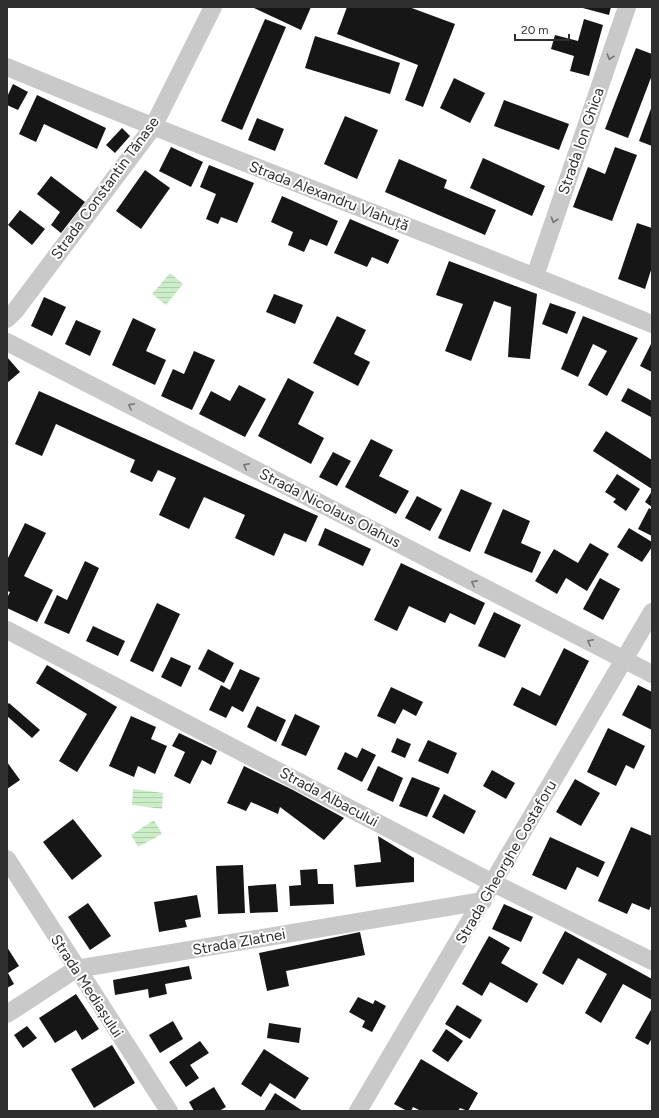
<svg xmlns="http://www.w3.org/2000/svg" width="659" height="1118" font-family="Figtree,sans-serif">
<defs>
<pattern id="water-rules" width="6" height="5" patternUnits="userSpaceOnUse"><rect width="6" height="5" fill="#cbedc8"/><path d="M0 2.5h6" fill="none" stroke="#afccac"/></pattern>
</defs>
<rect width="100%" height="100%" fill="#fff"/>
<!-- water -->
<g fill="url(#water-rules)">
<polygon points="170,273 183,284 166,305 152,294"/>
<polygon points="133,789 163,793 162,809 132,805"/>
<polygon points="154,820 162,834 138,847 131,835"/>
</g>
<!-- building -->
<g fill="#161616">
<polygon points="252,7 311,7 301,30"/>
<polygon points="347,7 409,7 455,24 423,107 405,100 418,65 337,34"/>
<polygon points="579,7 611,7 609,15"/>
<polygon points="265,19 286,27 242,130 221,121"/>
<polygon points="584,19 603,25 589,76 570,71 574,56 551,49 555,35 578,41"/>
<polygon points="315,36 400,63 390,94 305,68"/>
<polygon points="636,48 652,54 652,75 628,138 605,129"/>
<polygon points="454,78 485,93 470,123 440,108"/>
<polygon points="13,84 28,92 18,110 7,105 7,97"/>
<polygon points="37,95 106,128 97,149 44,124 36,142 19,134"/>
<polygon points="504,100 569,124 559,150 494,126"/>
<polygon points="652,106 652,146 639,141"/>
<polygon points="345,116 378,130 357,179 324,164"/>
<polygon points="257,118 284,129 275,151 248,140"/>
<polygon points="122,128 130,136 115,153 106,145"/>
<polygon points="171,147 203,162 191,187 159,171"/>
<polygon points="615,147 637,155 612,221 573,207 588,167 605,174"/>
<polygon points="483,158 545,186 532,216 470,188"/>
<polygon points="399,159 447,180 444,188 496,210 485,235 385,192"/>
<polygon points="209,165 254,183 237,223 221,217 218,224 206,219 216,194 200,187"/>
<polygon points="145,170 170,188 141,229 116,211"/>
<polygon points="51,176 85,202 61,233 51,225 60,212 37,194"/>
<polygon points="282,196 338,221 327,246 310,239 304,252 288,245 293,232 271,222"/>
<polygon points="20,210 45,229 32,245 8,225"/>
<polygon points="350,219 399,240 388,264 372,257 367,267 334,253"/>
<polygon points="637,223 652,228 652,267 645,289 618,279"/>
<polygon points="449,261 537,294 530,359 508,357 511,307 494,301 471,361 445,351 463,304 436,295"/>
<polygon points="274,294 303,305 295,324 266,312"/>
<polygon points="44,297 66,307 52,336 31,326"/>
<polygon points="550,303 576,312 567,334 542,324"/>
<polygon points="337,316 366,330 354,354 370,362 358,386 313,363"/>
<polygon points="583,316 638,338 607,396 588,385 607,351 593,344 578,377 561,369"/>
<polygon points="133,318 156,329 146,351 166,360 155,385 112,365"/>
<polygon points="76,320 101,331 90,356 65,344"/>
<polygon points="652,342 652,372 640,366"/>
<polygon points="194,351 215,360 192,410 161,396 173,369 184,374"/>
<polygon points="7,357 20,372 7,383"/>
<polygon points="288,378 314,392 298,424 324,438 311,464 258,436"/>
<polygon points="239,385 266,399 245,437 199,414 211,391 230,401"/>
<polygon points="628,388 652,401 651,417 621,401"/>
<polygon points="39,391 318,516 306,542 284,533 274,556 235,538 245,515 204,497 189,529 159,515 176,478 158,470 152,482 130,472 135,460 56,424 42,456 15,444"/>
<polygon points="606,431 652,460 652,489 593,451"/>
<polygon points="371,439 393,450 379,476 409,491 396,514 345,487"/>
<polygon points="333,452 351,461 337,486 319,477"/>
<polygon points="617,474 640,489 626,511 613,502 616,499 605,492"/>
<polygon points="461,489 492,503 470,552 438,538"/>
<polygon points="652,491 652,507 645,502"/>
<polygon points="417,496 442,509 430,531 405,518"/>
<polygon points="649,508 652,510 652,536 638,529"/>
<polygon points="503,509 530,521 521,543 541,552 532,573 484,553"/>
<polygon points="25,523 46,533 24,576 53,590 37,622 7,608 7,598 10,592 7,591 7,560"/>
<polygon points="325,528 371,549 363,566 318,545"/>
<polygon points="629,528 652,542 652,547 642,562 617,547"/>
<polygon points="590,543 609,554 587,591 566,578 557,594 535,581 554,549 578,563"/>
<polygon points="85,561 99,568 69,634 44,623 57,595 67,600"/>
<polygon points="401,563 485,603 475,625 450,613 445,623 409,606 397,631 374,620"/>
<polygon points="600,578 620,589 603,620 583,609"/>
<polygon points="157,603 180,614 153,672 130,661"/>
<polygon points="494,612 521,625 505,658 478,646"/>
<polygon points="93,626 125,641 118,656 86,641"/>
<polygon points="564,648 589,661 556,726 513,705 522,687 540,696"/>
<polygon points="208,649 234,663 224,683 198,669"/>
<polygon points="171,657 191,666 181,687 161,677"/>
<polygon points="47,665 117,707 77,772 59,761 87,714 36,683"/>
<polygon points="240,669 260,678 243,712 232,706 226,718 209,710 221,685 230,690"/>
<polygon points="638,685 652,692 652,730 622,715"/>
<polygon points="391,687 423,702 416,716 403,709 395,724 377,716"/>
<polygon points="9,703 40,730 32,738 7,716 7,705"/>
<polygon points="257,706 286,720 276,742 247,727"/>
<polygon points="295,714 320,726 306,756 281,745"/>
<polygon points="131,716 156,727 151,739 167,746 155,774 138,766 134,777 109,766"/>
<polygon points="608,728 645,746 634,769 626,765 616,786 587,772"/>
<polygon points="179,733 217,751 211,765 202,760 190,784 174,776 185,752 172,746"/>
<polygon points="397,738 411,744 405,758 391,752"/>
<polygon points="428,740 457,753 448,774 418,761"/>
<polygon points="362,748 376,755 362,782 337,769 345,752 357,758"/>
<polygon points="7,762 20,780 7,789"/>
<polygon points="244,766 293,790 344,818 324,840 280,807 278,814 251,802 246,811 227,803"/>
<polygon points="378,766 403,778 393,802 367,790"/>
<polygon points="492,770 515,783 506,799 483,786"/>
<polygon points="412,777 440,788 427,817 399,806"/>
<polygon points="575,779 600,793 581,826 556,812"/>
<polygon points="444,794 476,811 464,834 432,817"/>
<polygon points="73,819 102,856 72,880 43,842"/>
<polygon points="631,827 652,836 652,904 649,910 632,903 627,914 598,901"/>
<polygon points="378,836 414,858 414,882 356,887 354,865 381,862"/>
<polygon points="550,837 605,862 598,877 577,867 566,890 532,875"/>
<polygon points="243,865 245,913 218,914 216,866"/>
<polygon points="317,869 318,884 333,884 334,904 290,906 289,886 301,885 300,870"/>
<polygon points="276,884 278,912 250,913 248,886"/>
<polygon points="197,895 201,917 185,920 187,927 159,932 154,902"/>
<polygon points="88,903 111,936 90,950 68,917"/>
<polygon points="504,904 533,917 521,942 492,929"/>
<polygon points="565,931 652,979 652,1000 623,984 601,1023 585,1013 607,974 578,958 563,985 542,973"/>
<polygon points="360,932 365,955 286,971 289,986 267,991 259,953"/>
<polygon points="489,936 510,948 501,963 538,984 527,1003 490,982 482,996 462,984"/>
<polygon points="7,947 19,966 8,973 14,984 7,988"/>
<polygon points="189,966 192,979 165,984 167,994 149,998 148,989 115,995 113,980"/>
<polygon points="76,994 99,1029 82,1040 76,1030 55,1043 39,1018"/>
<polygon points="358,997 373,1004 375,1000 386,1006 372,1032 362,1027 365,1021 349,1012"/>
<polygon points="457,1005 482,1020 470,1039 445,1024"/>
<polygon points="652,1008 652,1038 648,1045 635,1038"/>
<polygon points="173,1021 183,1039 160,1053 149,1035"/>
<polygon points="269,1023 301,1028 299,1043 267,1038"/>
<polygon points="27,1026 37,1038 23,1048 14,1035"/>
<polygon points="446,1029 463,1041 448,1062 432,1051"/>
<polygon points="200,1041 209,1053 190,1065 199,1078 186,1087 169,1062"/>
<polygon points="112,1045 135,1083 94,1108 71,1069"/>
<polygon points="264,1049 309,1078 295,1099 270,1083 261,1097 241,1084"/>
<polygon points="421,1059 478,1093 468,1111 460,1108 458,1111 421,1111 413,1107 411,1111 407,1111 394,1104"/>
<polygon points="214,1087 226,1107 219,1111 194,1111 189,1102"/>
<polygon points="275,1093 303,1111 264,1111"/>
</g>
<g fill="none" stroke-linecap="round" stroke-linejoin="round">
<!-- street -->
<g stroke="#c9c9c9" stroke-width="18">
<path d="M7,67C221,156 438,236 652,324"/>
<polyline points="535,276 627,7"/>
<polyline points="7,319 15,311 153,127 213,7"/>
<polyline points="7,342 652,674"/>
<polyline points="7,630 493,883 652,961"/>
<polyline points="7,859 169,1111"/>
<polyline points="7,1014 76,969 483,901"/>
<polyline points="358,1111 652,612"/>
</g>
</g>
<!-- one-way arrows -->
<defs><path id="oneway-chevron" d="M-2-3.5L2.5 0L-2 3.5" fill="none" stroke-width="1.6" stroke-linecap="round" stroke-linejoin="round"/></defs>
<g stroke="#747474">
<use href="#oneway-chevron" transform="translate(610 57) rotate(109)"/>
<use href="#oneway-chevron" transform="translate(554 220) rotate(109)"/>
<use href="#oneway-chevron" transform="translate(131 406) rotate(-153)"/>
<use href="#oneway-chevron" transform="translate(246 466) rotate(-153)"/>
<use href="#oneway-chevron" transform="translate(474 583) rotate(-153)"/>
<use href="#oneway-chevron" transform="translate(590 642) rotate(-153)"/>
</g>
<g text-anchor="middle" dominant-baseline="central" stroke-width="4" stroke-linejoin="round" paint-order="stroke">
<!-- street labels -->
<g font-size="15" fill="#2f2f2f" stroke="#fff">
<text transform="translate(581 141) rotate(-71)">Strada Ion Ghica</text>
<text transform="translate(105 188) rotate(-54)">Strada Constantin Tănase</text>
<text transform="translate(329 196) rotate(21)">Strada Alexandru Vlahuță</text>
<text transform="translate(330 508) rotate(27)">Strada Nicolaus Olahus</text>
<text transform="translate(329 797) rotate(28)">Strada Albacului</text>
<text transform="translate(506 862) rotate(-60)">Strada Gheorghe Costaforu</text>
<text transform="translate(239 942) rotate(-10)">Strada Zlatnei</text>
<text transform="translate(87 986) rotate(57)">Strada Mediașului</text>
</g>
</g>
<!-- border -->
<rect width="659" height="1118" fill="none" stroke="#2f2f2f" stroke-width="16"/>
<!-- scale -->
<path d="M515 34v6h54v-6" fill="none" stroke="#2f2f2f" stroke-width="2"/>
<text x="521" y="34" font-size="12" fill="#2f2f2f" stroke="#ffffff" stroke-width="3" paint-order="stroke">20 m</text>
</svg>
